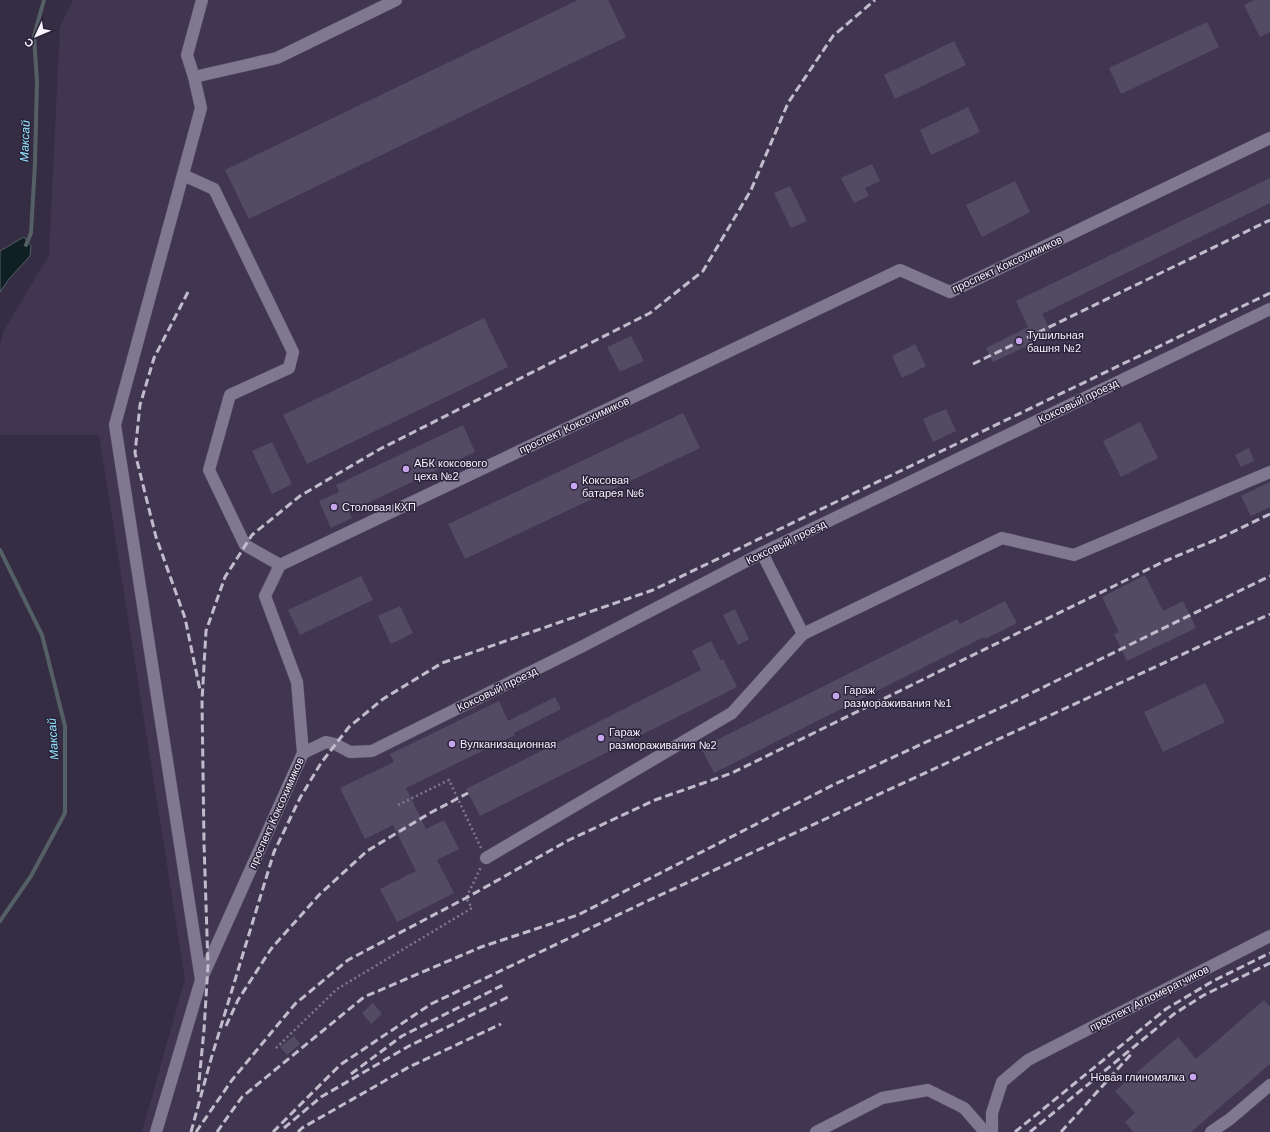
<svg xmlns="http://www.w3.org/2000/svg" width="1270" height="1132" font-family="Arial,sans-serif">
<rect width="100%" height="100%" fill="#352d43"/>
<!-- built -->
<polygon fill="#403652" points="73,0 1270,0 1270,1132 142,1132 185,979 99,435 0,435 0,346 3,332 49,255 60,27"/>
<!-- water -->
<polygon fill="#101f24" stroke="#555f66" points="24,237 31,246 30,256 9,279 0,292 0,251"/>
<g fill="none" stroke-linecap="round" stroke-linejoin="round">
<!-- stream -->
<g stroke="#555f66" stroke-width="4">
<polyline points="26,245 31,233 35,163 37,82 34,36 44,0"/>
<polyline points="0,550 42,635 65,726 65,813 31,876 0,921"/>
</g>
</g>
<!-- building -->
<g fill="#534b63">
<polygon points="578,0 608,0 626,37 249,219 225,170"/>
<polygon points="1254,0 1270,0 1270,32 1260,37 1244,5"/>
<polygon points="1207,22 1219,47 1121,94 1109,68"/>
<polygon points="954,41 966,65 895,99 884,75"/>
<polygon points="968,107 980,132 931,155 920,130"/>
<polygon points="872,164 880,181 865,188 869,196 854,203 841,178"/>
<polygon points="1270,178 1270,203 1042,314 1052,334 993,362 986,348 1028,327 1016,301"/>
<polygon points="1015,181 1030,212 982,237 966,205"/>
<polygon points="790,186 807,221 791,228 774,193"/>
<polygon points="484,318 508,367 307,464 283,415"/>
<polygon points="631,336 644,361 620,372 607,347"/>
<polygon points="915,344 926,366 902,378 892,356"/>
<polygon points="946,409 956,431 933,442 923,419"/>
<polygon points="683,413 700,448 465,559 448,524"/>
<polygon points="1140,422 1158,458 1121,477 1103,441"/>
<polygon points="463,425 475,452 349,512 352,518 331,528 319,501 339,492 336,485"/>
<polygon points="272,442 292,484 272,494 252,451"/>
<polygon points="1249,448 1254,461 1241,467 1235,455"/>
<polygon points="1270,482 1270,507 1251,516 1241,496"/>
<polygon points="1145,575 1163,611 1183,601 1196,628 1127,661 1114,634 1119,632 1102,597"/>
<polygon points="361,576 373,600 300,635 288,610"/>
<polygon points="1005,601 1017,623 985,639 984,637 714,773 701,748 957,619 960,624"/>
<polygon points="400,606 413,633 391,644 378,616"/>
<polygon points="735,609 749,639 738,645 723,615"/>
<polygon points="711,641 721,661 723,659 737,687 480,816 466,789 701,670 692,651"/>
<polygon points="1205,683 1225,722 1163,752 1144,712"/>
<polygon points="555,697 561,709 514,733 515,735 406,788 426,829 444,820 459,849 437,860 454,893 397,922 380,889 416,871 393,825 365,839 340,788 394,762 390,754 499,701 508,721"/>
<polygon points="1264,1000 1270,1007 1270,1064 1191,1132 1133,1132 1125,1122 1135,1113 1115,1091 1178,1037 1196,1059"/>
<polygon points="373,1003 382,1014 371,1024 362,1013"/>
<polygon points="294,1036 300,1044 287,1055 280,1047"/>
</g>
<g fill="none" stroke-linecap="round" stroke-linejoin="round">
<defs>
<g id="minor">
<polyline points="194,77 277,58 396,0"/>
<polyline points="183,175 214,189 293,352 289,368 230,395 209,470 245,545 280,565"/>
<polyline points="762,553 803,634"/>
<polyline points="303,753 326,742 335,744 350,752 372,751 583,646 762,553 1270,309"/>
<polyline points="486,858 732,713 803,634 1002,538 1074,555 1270,472"/>
<polyline points="201,980 303,753 297,682 265,596 280,565 900,270 950,292 1270,138"/>
<polyline points="156,1132 201,980 115,425 201,108 194,77 187,55 202,0"/>
<polyline points="816,1132 882,1098 928,1090 964,1108 985,1132"/>
<polyline points="992,1132 992,1113 1002,1082 1028,1060 1270,936"/>
<polyline points="1211,1132 1230,1119 1270,1085"/>
</g>
</defs>
<!-- minor casing -->
<use href="#minor" stroke="#504a5c" stroke-width="13"/>
<!-- path -->
<g stroke="#7f798b" stroke-width="2.5" stroke-dasharray="2 3" stroke-linecap="butt">
<polyline points="398,805 449,780 481,848"/>
<polyline points="276,1048 337,989 472,908 466,898 481,867"/>
</g>
<!-- minor -->
<use href="#minor" stroke="#807891" stroke-width="12"/>
<!-- rail -->
<g stroke="#c0bccb" stroke-width="3" stroke-dasharray="8 4" stroke-linecap="butt">
<polyline points="188,292 154,358 140,405 135,453 156,537 185,618 200,690"/>
<polyline points="973,364 1270,220"/>
<polyline points="226,1026 238,1000 271,949 319,895 367,851 430,813 468,793"/>
<polyline points="351,1074 402,1036 505,984"/>
<polyline points="198,1092 204,1030 208,965 204,843 202,701 206,631 225,577 252,535 300,496 380,449 650,313 703,271 751,190 788,103 833,36 875,0"/>
<polyline points="284,1128 321,1097 409,1046 508,997"/>
<polyline points="191,1132 211,1059 274,852 300,798 321,763 349,727 383,699 442,663 653,590 1270,293"/>
<polyline points="196,1132 232,1080 295,1004 348,960 466,898 569,840 655,800 732,773 1165,561 1220,538 1270,514"/>
<polyline points="217,1132 242,1097 364,997 481,947 578,915 835,784 1013,702 1270,576"/>
<polyline points="273,1132 340,1065 431,1004 643,903 1270,614"/>
<polyline points="298,1132 302,1128 409,1067 501,1024"/>
<polyline points="1015,1132 1166,1009 1213,981 1270,953"/>
<polyline points="1030,1132 1174,1014 1204,995 1270,963"/>
<polyline points="1061,1132 1133,1052"/>
</g>
</g>
<!-- markers -->
<g fill="#c7a6ef" stroke="#2b2339" stroke-width="1.5">
<circle cx="1019" cy="341" r="4"/>
<circle cx="406" cy="469" r="4"/>
<circle cx="574" cy="486" r="4"/>
<circle cx="334" cy="507" r="4"/>
<circle cx="836" cy="696" r="4"/>
<circle cx="601" cy="738" r="4"/>
<circle cx="452" cy="744" r="4"/>
<circle cx="1193" cy="1077" r="4"/>
</g>
<g text-anchor="middle" dominant-baseline="central" stroke-width="3" stroke-linejoin="round" paint-order="stroke">
<!-- street labels -->
<g font-size="11" fill="#f6f3ff" stroke="#2b2339">
<text transform="translate(1007 264) rotate(-25)">проспект Коксохимиков</text>
<text transform="translate(1078 401) rotate(-26)">Коксовый проезд</text>
<text transform="translate(574 425) rotate(-25)">проспект Коксохимиков</text>
<text transform="translate(786 542) rotate(-26)">Коксовый проезд</text>
<text transform="translate(497 689) rotate(-26)">Коксовый проезд</text>
<text transform="translate(276 813) rotate(-66)">проспект Коксохимиков</text>
<text transform="translate(1149 998) rotate(-27)">проспект Агломератчиков</text>
</g>
<!-- poi labels -->
<g font-size="11" fill="#f6f3ff" stroke="#2b2339" text-anchor="start">
<text x="1027" y="335">Тушильная<tspan x="1027" dy="13">башня №2</tspan></text>
<text x="414" y="463">АБК коксового<tspan x="414" dy="13">цеха №2</tspan></text>
<text x="582" y="480">Коксовая<tspan x="582" dy="13">батарея №6</tspan></text>
<text x="342" y="507">Столовая КХП</text>
<text x="844" y="690">Гараж<tspan x="844" dy="13">размораживания №1</tspan></text>
<text x="609" y="732">Гараж<tspan x="609" dy="13">размораживания №2</tspan></text>
<text x="460" y="744">Вулканизационная</text>
<text x="1185" y="1077" text-anchor="end">Новая глиномялка</text>
</g>
<!-- water labels -->
<g font-size="12" font-style="italic" fill="#93e6ff" stroke="#2b2339">
<text transform="translate(25 141) rotate(-88)">Максай</text>
<text transform="translate(53 739) rotate(-94)">Максай</text>
</g>
</g>
<!-- north arrow -->
<g transform="translate(36 36) rotate(226)" stroke="#2b2339" stroke-width="3" paint-order="stroke">
<path d="M0-3L7 15L0 10L-7 15Z" fill="#f6f3ff"/>
<text y="-6" font-size="11" font-weight="bold" text-anchor="middle" fill="#f6f3ff">С</text>
</g>
</svg>
